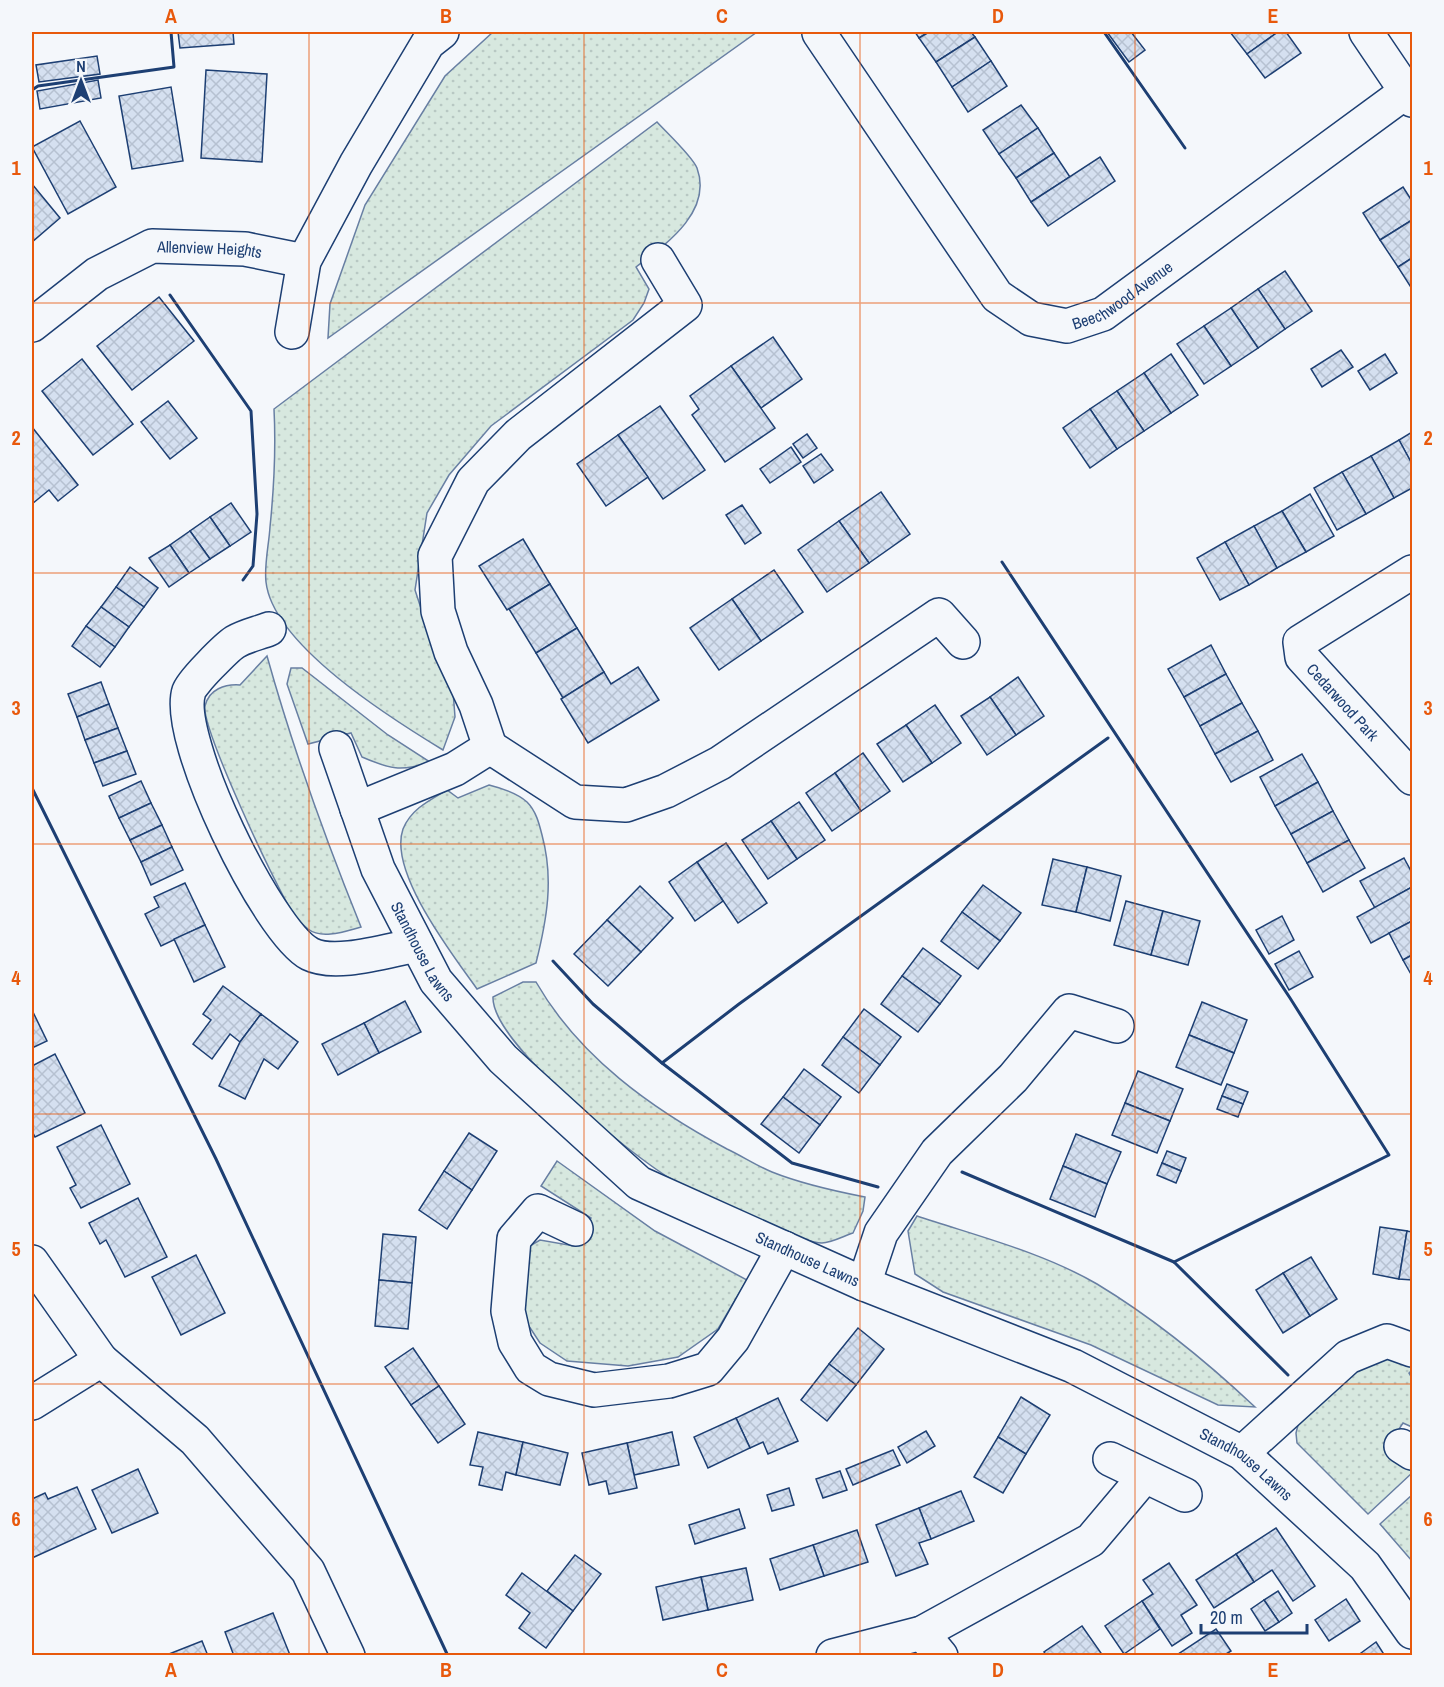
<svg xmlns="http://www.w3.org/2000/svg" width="1444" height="1687" font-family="'Archivo Narrow',sans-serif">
<defs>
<pattern id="grass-dots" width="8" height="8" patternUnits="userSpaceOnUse" patternTransform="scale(1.5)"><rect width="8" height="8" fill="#d7e8df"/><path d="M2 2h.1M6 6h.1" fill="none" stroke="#b8c8c3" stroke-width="1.8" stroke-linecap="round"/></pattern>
<pattern id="building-cross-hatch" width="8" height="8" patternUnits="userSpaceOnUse" patternTransform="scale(1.5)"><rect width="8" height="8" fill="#d5e0f0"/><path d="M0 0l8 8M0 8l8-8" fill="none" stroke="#b6c1d1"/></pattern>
</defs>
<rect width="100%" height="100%" fill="#f4f7fb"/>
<!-- grass -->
<g fill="url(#grass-dots)" stroke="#687fa3" stroke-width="1.5">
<polygon points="493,32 757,32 328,338 330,304 365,205 445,76"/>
<path d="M657,122C667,133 692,156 697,168C713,212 665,245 636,267L649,289L644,303L633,320L491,426L449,475L427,513L415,590L429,633L453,691L455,717L443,750C392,719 273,645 266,582C264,565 269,544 270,527C274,488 276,448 274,409Z"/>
<path d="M267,656C293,749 325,838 361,927C346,931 322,940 308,929C302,924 294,915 290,908C275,885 201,727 205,706C209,689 225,684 240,685Z"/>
<path d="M291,668H302L388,735L430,762C401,772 390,769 362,757L351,733L308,744L287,684Z"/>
<path d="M489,785C501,788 517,793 527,802C536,811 539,823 542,835C554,879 547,919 536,963L477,989C453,955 388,872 403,829C411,809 430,800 447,790L458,798Z"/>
<path d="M523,982H536C579,1057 652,1109 727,1149C742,1156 757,1166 772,1172C802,1184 834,1191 865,1197L863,1211L853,1233C844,1236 831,1243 822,1243C799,1243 695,1192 671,1179C631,1155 491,1042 493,997Z"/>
<polygon points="557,1161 655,1231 747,1280 718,1329 678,1357 628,1366 567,1361 540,1343 523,1317 528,1247 540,1240 574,1246 591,1218 541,1186"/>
<path d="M917,1216C977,1236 1042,1252 1097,1284C1155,1319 1206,1361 1255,1407L1218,1405L1091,1345L943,1292L915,1274L908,1231Z"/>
<polygon points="1392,1354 1412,1362 1412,1370 1409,1373 1412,1378 1412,1427 1403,1423 1387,1447 1412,1469 1412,1473 1368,1514 1297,1443 1296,1433 1301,1413 1365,1362"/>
<polygon points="1412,1495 1412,1561 1380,1524"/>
</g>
<!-- building -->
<g fill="url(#building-cross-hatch)" stroke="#1d3f73" stroke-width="1.5">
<polygon points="178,32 233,32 234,44 180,48"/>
<polygon points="915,32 929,32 919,38"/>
<polygon points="929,32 971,32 975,37 936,62 919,38"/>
<polygon points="1107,32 1131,32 1145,50 1129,62"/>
<polygon points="1230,32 1278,32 1247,54"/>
<polygon points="1278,32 1286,32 1301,53 1265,78 1247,54"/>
<polygon points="975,37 991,61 952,87 936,62"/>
<polygon points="97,56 100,74 39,82 36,65"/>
<polygon points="991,61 1007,86 968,112 952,87"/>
<polygon points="206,70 267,74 262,162 201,158"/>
<polygon points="98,80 101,98 40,109 37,91"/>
<polygon points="171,87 183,161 132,169 119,96"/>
<polygon points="1021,105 1038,128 999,154 983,130"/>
<polygon points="80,121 116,187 68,214 32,147"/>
<polygon points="1038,128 1054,153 1016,178 999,154"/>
<polygon points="1054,153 1070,177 1031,202 1016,178"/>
<polygon points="1100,157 1115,181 1048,226 1031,202"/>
<polygon points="32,184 60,218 32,242"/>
<polygon points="1403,187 1412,201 1412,220 1380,240 1363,213"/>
<polygon points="1412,220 1412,258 1398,267 1380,240"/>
<polygon points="1412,258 1412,289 1398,267"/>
<polygon points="1285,271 1312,311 1285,329 1258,289"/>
<polygon points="1258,289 1285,329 1258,348 1231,308"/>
<polygon points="159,297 194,341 132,390 97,346"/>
<polygon points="1231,308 1258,348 1231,366 1204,326"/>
<polygon points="1204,326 1231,366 1204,384 1177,344"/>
<polygon points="773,337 802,379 761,408 731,366"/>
<polygon points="1341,350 1353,367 1322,387 1311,369"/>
<polygon points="1171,354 1198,395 1171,413 1144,373"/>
<polygon points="1385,354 1397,373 1370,390 1358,371"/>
<polygon points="82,359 133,424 93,455 42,391"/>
<polygon points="731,366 775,428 725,462 692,415 699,409 690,396"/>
<polygon points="1144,373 1171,413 1144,431 1117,391"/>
<polygon points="1117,391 1144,431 1117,449 1090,409"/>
<polygon points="168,401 197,438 170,459 141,422"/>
<polygon points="660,406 705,470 663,499 618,435"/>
<polygon points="1090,409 1117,449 1090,468 1063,428"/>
<polygon points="32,427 78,485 58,501 49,490 32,504"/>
<polygon points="1412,432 1412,464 1399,440"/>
<polygon points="807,434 817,448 803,458 793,444"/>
<polygon points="618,435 648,477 606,506 577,464"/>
<polygon points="1399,440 1412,464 1412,488 1394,498 1371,456"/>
<polygon points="791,447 801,462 770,483 760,469"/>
<polygon points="821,454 833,470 814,483 803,466"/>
<polygon points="1371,456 1394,498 1366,514 1342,472"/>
<polygon points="1342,472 1366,514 1337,530 1314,488"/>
<polygon points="881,492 910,534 869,563 839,521"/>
<polygon points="1310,494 1334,536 1306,552 1282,511"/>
<polygon points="231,503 251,532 230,546 210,517"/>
<polygon points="742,505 761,533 745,544 726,515"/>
<polygon points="1282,511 1306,552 1277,568 1254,526"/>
<polygon points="210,517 230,546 210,559 190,531"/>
<polygon points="839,521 869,563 827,592 798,550"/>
<polygon points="1254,526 1277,568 1249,585 1225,542"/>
<polygon points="190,531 210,559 189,573 170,545"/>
<polygon points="523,539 550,584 507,610 479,566"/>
<polygon points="1225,542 1249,585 1220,600 1197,558"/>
<polygon points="170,545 189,573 169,587 149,558"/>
<polygon points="130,567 158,588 144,607 116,587"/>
<polygon points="774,570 803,612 761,641 732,599"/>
<polygon points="550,584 577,628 536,653 509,609"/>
<polygon points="116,587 144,607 129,627 101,607"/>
<polygon points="732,599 761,641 719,670 690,628"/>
<polygon points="101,607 129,627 115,647 86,626"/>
<polygon points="86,626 115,647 100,667 72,646"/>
<polygon points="577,628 604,672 563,698 536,653"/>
<polygon points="1211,645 1226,674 1184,697 1168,669"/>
<polygon points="638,667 659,700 588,743 561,699 604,672 611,684"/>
<polygon points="1226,674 1242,703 1200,726 1184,697"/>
<polygon points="1018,677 1044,716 1016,735 990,697"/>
<polygon points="101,682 109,704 77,717 68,694"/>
<polygon points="990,697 1016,735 987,755 961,716"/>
<polygon points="1242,703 1258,731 1215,754 1200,726"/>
<polygon points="109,704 118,728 85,740 77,717"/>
<polygon points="935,705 961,743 932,763 906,725"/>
<polygon points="906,725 932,763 903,782 877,744"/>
<polygon points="118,728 127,751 94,763 85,740"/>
<polygon points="1258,731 1273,760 1231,782 1215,754"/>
<polygon points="127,751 136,774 103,786 94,763"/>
<polygon points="863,753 890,791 861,811 835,773"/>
<polygon points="1302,754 1318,782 1275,806 1260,777"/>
<polygon points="835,773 861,811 832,831 806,793"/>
<polygon points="141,781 151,803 119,818 109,796"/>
<polygon points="1318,782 1333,811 1291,834 1275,806"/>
<polygon points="799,802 825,840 797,859 771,821"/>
<polygon points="151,803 162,825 130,840 119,818"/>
<polygon points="1333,811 1349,840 1307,863 1291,834"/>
<polygon points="771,821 797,859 768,879 742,840"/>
<polygon points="162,825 172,847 141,862 130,840"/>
<polygon points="1349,840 1365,868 1323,892 1307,863"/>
<polygon points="726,843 767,903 738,923 697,862"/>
<polygon points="172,847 183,870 151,885 141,862"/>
<polygon points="1404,858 1412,873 1412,887 1375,908 1360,881"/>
<polygon points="1053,859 1087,867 1076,912 1042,905"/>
<polygon points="697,862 723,901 695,921 669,882"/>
<polygon points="1087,867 1121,876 1110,921 1076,912"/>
<polygon points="185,883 205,925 161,946 145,914 159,907 154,897"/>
<polygon points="983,885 1021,913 1000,941 962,912"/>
<polygon points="640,886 673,918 641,952 607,920"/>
<polygon points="1412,887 1412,921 1371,943 1357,917"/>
<polygon points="1126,901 1163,911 1151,955 1114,945"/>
<polygon points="1163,911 1200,921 1188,965 1151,955"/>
<polygon points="962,912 1000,941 978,969 941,941"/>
<polygon points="1282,916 1294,940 1269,954 1256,930"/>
<polygon points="607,920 641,952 608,986 574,954"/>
<polygon points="1412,921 1412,955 1403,960 1389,933"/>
<polygon points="205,925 225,967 194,982 174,939"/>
<polygon points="923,948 961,976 940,1004 902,976"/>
<polygon points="1299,951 1313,977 1289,990 1275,964"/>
<polygon points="1412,955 1412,976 1403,960"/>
<polygon points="902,976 940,1004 918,1032 881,1004"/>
<polygon points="223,986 261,1014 240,1042 230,1034 212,1059 193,1044 211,1020 203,1014"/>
<polygon points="405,1001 421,1032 379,1053 364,1023"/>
<polygon points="1202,1002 1247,1020 1234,1053 1189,1035"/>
<polygon points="864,1009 901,1037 880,1065 843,1037"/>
<polygon points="32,1010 47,1041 32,1048"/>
<polygon points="261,1014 298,1042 278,1069 264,1059 245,1099 219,1086 240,1042"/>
<polygon points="364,1023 379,1053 338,1075 322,1044"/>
<polygon points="1189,1035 1234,1053 1221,1085 1176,1067"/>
<polygon points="843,1037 880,1065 859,1093 822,1065"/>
<polygon points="55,1054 85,1113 35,1137 32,1131 32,1066"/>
<polygon points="804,1069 841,1097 820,1125 783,1097"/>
<polygon points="1138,1071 1183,1089 1170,1121 1125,1103"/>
<polygon points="1227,1084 1248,1092 1243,1104 1222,1096"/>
<polygon points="1222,1096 1243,1104 1238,1117 1217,1109"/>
<polygon points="783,1097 820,1125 799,1153 761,1124"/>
<polygon points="1125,1103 1170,1121 1157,1153 1112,1135"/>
<polygon points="101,1125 130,1184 81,1208 70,1188 76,1185 57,1147"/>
<polygon points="469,1133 497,1151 472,1190 444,1171"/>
<polygon points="1076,1134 1121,1152 1107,1184 1063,1166"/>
<polygon points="1167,1151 1186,1158 1181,1171 1162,1163"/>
<polygon points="1162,1163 1181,1171 1176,1183 1157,1175"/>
<polygon points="1063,1166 1107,1184 1095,1217 1050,1199"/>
<polygon points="444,1171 472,1190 447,1229 419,1210"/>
<polygon points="138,1198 167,1257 125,1277 106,1240 100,1244 89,1223"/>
<polygon points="1380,1227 1407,1231 1399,1279 1373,1274"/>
<polygon points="1407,1231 1412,1232 1412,1280 1399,1279"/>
<polygon points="383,1234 416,1237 412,1283 379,1280"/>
<polygon points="196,1255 225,1313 181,1335 152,1277"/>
<polygon points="1311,1257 1337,1299 1310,1316 1283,1273"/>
<polygon points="1283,1273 1310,1316 1283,1333 1256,1290"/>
<polygon points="379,1280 412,1283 408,1329 375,1326"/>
<polygon points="858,1328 884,1349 856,1385 829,1364"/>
<polygon points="413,1348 439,1386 411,1405 385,1367"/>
<polygon points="829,1364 856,1385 827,1421 801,1400"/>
<polygon points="439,1386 465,1424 438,1443 411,1405"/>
<polygon points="1021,1397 1050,1415 1026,1454 998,1437"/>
<polygon points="778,1398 798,1441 768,1454 763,1442 750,1448 736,1418"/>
<polygon points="736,1418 750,1448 708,1468 694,1437"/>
<polygon points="926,1431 935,1446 907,1463 898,1447"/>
<polygon points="478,1432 523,1442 516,1475 506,1472 502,1490 479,1485 483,1467 470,1465"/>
<polygon points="672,1432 679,1465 634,1475 627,1443"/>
<polygon points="998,1437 1026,1454 1003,1493 974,1477"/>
<polygon points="523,1442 568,1453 560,1485 516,1475"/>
<polygon points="627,1443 637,1488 609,1494 606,1481 589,1485 582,1453"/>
<polygon points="893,1450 900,1465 853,1485 846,1469"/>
<polygon points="138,1469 158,1513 112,1533 92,1490"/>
<polygon points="840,1471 847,1490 823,1498 816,1479"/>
<polygon points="77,1487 96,1529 32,1558 32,1499 45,1493 48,1499"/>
<polygon points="789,1488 794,1505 772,1511 767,1495"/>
<polygon points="961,1491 974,1521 931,1539 919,1508"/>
<polygon points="919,1508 931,1539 919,1543 928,1564 896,1576 876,1525"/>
<polygon points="739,1509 745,1528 695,1544 689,1525"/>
<polygon points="1276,1528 1315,1586 1293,1601 1272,1570 1254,1582 1236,1554"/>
<polygon points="857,1530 868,1562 824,1576 813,1545"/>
<polygon points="813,1545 824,1576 780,1590 770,1559"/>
<polygon points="1236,1554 1254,1582 1214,1608 1196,1580"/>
<polygon points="575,1555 601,1574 573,1611 547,1591"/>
<polygon points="1169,1563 1197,1605 1181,1615 1192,1633 1172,1646 1142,1601 1153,1594 1143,1580"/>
<polygon points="746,1568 753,1600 708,1610 701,1577"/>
<polygon points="522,1573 573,1611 546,1648 519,1628 530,1613 506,1595"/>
<polygon points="701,1577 708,1610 663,1620 656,1587"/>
<polygon points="1278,1591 1292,1613 1279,1622 1264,1600"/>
<polygon points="1346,1599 1360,1621 1329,1641 1315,1620"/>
<polygon points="1264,1600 1279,1622 1265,1631 1251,1609"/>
<polygon points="1142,1601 1160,1629 1124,1654 1105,1626"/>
<polygon points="273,1613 290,1655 234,1656 225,1632"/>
<polygon points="1082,1626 1101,1653 1097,1656 1047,1656 1044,1652"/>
<polygon points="1216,1629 1231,1651 1223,1656 1180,1656 1178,1654"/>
<polygon points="202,1641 208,1656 164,1656"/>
<polygon points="1376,1642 1385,1656 1357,1656"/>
</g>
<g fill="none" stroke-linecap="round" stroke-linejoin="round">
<defs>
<g id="minor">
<polyline points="1366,32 1412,100"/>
<path id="s1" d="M819,33L997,296L1031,319L1067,326L1103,314L1407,91"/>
<path id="s2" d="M32,325L97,274L152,246L245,249L304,261"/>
<polyline points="292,332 304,261 356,164 428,43 442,32"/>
<path id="s3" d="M1412,572L1300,642L1302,657L1412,778"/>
<path d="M269,629C259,633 245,636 235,642C227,647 191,683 189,691C173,737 268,932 310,954C336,967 388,950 417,945"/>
<polyline points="490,747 575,802 626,805 666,791 720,763 939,615 963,642"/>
<path id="s4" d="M336,748L378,869L436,981L503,1059L639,1183L864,1284L1073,1366L1242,1453L1365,1566L1412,1632"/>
<polyline points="357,809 455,769 490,747 476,705 451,652 438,611 435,556 473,481 518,435 685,305 658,260"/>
<polyline points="576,1229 538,1211 514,1239 508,1311 515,1342 531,1368 549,1379 594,1390 669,1381 708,1369 733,1339 784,1248"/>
<polyline points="32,1262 101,1360 195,1440 308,1571 348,1656"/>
<polyline points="864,1284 881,1233 937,1152 1013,1078 1069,1011 1117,1026"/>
<polyline points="32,1403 101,1360"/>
<polyline points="1401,1446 1412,1453"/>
<polyline points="1242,1453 1348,1357 1387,1341 1412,1350"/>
<polyline points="1110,1459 1185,1495"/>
<polyline points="922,1633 941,1656"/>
<polyline points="833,1656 922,1633 1091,1540 1144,1477"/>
</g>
</defs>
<!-- minor casing -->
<use href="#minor" stroke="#1d3f73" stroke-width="36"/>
<!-- minor -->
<use href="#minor" stroke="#f4f7fb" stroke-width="33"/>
<!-- wall -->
<g stroke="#1d3f73" stroke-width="3">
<polyline points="1104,32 1185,148"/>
<polyline points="32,90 38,86 174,67 171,32"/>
<polyline points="170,295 251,411 257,514 253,566 243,580"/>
<polyline points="1002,562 1290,998 1389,1155 1174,1262"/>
<polyline points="32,788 216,1159 448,1656"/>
<polyline points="553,961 593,1004 662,1063 792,1163 878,1187"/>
<polyline points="662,1063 739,1004 1108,738"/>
<polyline points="962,1172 1174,1262 1288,1375"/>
</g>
</g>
<!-- grid -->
<path fill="none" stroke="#e8590c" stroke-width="1.5" stroke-opacity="0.55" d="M309,32V1656M584,32V1656M860,32V1656M1135,32V1656M32,303H1412M32,573H1412M32,844H1412M32,1114H1412M32,1384H1412"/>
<g text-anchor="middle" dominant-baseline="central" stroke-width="4.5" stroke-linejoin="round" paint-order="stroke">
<!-- street labels -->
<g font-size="16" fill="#1d3f73" stroke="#f4f7fb">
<text stroke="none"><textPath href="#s2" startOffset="202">Allenview Heights</textPath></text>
<text stroke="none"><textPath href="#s1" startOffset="459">Beechwood Avenue</textPath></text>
<text stroke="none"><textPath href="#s3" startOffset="208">Cedarwood Park</textPath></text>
<text stroke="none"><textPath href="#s4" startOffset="222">Standhouse Lawns</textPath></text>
<text stroke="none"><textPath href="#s4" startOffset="726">Standhouse Lawns</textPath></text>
<text stroke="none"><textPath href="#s4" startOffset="1212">Standhouse Lawns</textPath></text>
</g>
</g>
<!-- border -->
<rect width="1444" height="1687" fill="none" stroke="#f4f7fb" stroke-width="66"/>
<!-- north arrow -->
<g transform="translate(81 81)" stroke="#f4f7fb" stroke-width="4.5" paint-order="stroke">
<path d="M0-4.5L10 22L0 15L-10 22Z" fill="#1d3f73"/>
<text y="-9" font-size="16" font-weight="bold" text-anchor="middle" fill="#1d3f73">N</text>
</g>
<!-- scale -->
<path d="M1201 1624v9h106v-9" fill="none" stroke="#1d3f73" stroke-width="3"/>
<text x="1210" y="1624" font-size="18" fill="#1d3f73" stroke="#f4f7fb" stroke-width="4.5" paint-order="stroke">20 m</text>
<rect x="33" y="33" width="1378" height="1621" fill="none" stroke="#e8590c" stroke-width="2"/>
<g font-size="20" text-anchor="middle" font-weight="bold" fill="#e8590c">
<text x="171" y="23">A</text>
<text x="446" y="23">B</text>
<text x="722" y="23">C</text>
<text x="998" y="23">D</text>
<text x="1273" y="23">E</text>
<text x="16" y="175">1</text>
<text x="1428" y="175">1</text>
<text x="16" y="445">2</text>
<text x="1428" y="445">2</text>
<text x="16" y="715">3</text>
<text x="1428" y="715">3</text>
<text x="16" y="985">4</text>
<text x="1428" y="985">4</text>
<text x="16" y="1256">5</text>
<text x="1428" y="1256">5</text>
<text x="16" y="1526">6</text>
<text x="1428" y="1526">6</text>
<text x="171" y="1677">A</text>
<text x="446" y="1677">B</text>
<text x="722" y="1677">C</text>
<text x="998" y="1677">D</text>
<text x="1273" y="1677">E</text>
</g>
</svg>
